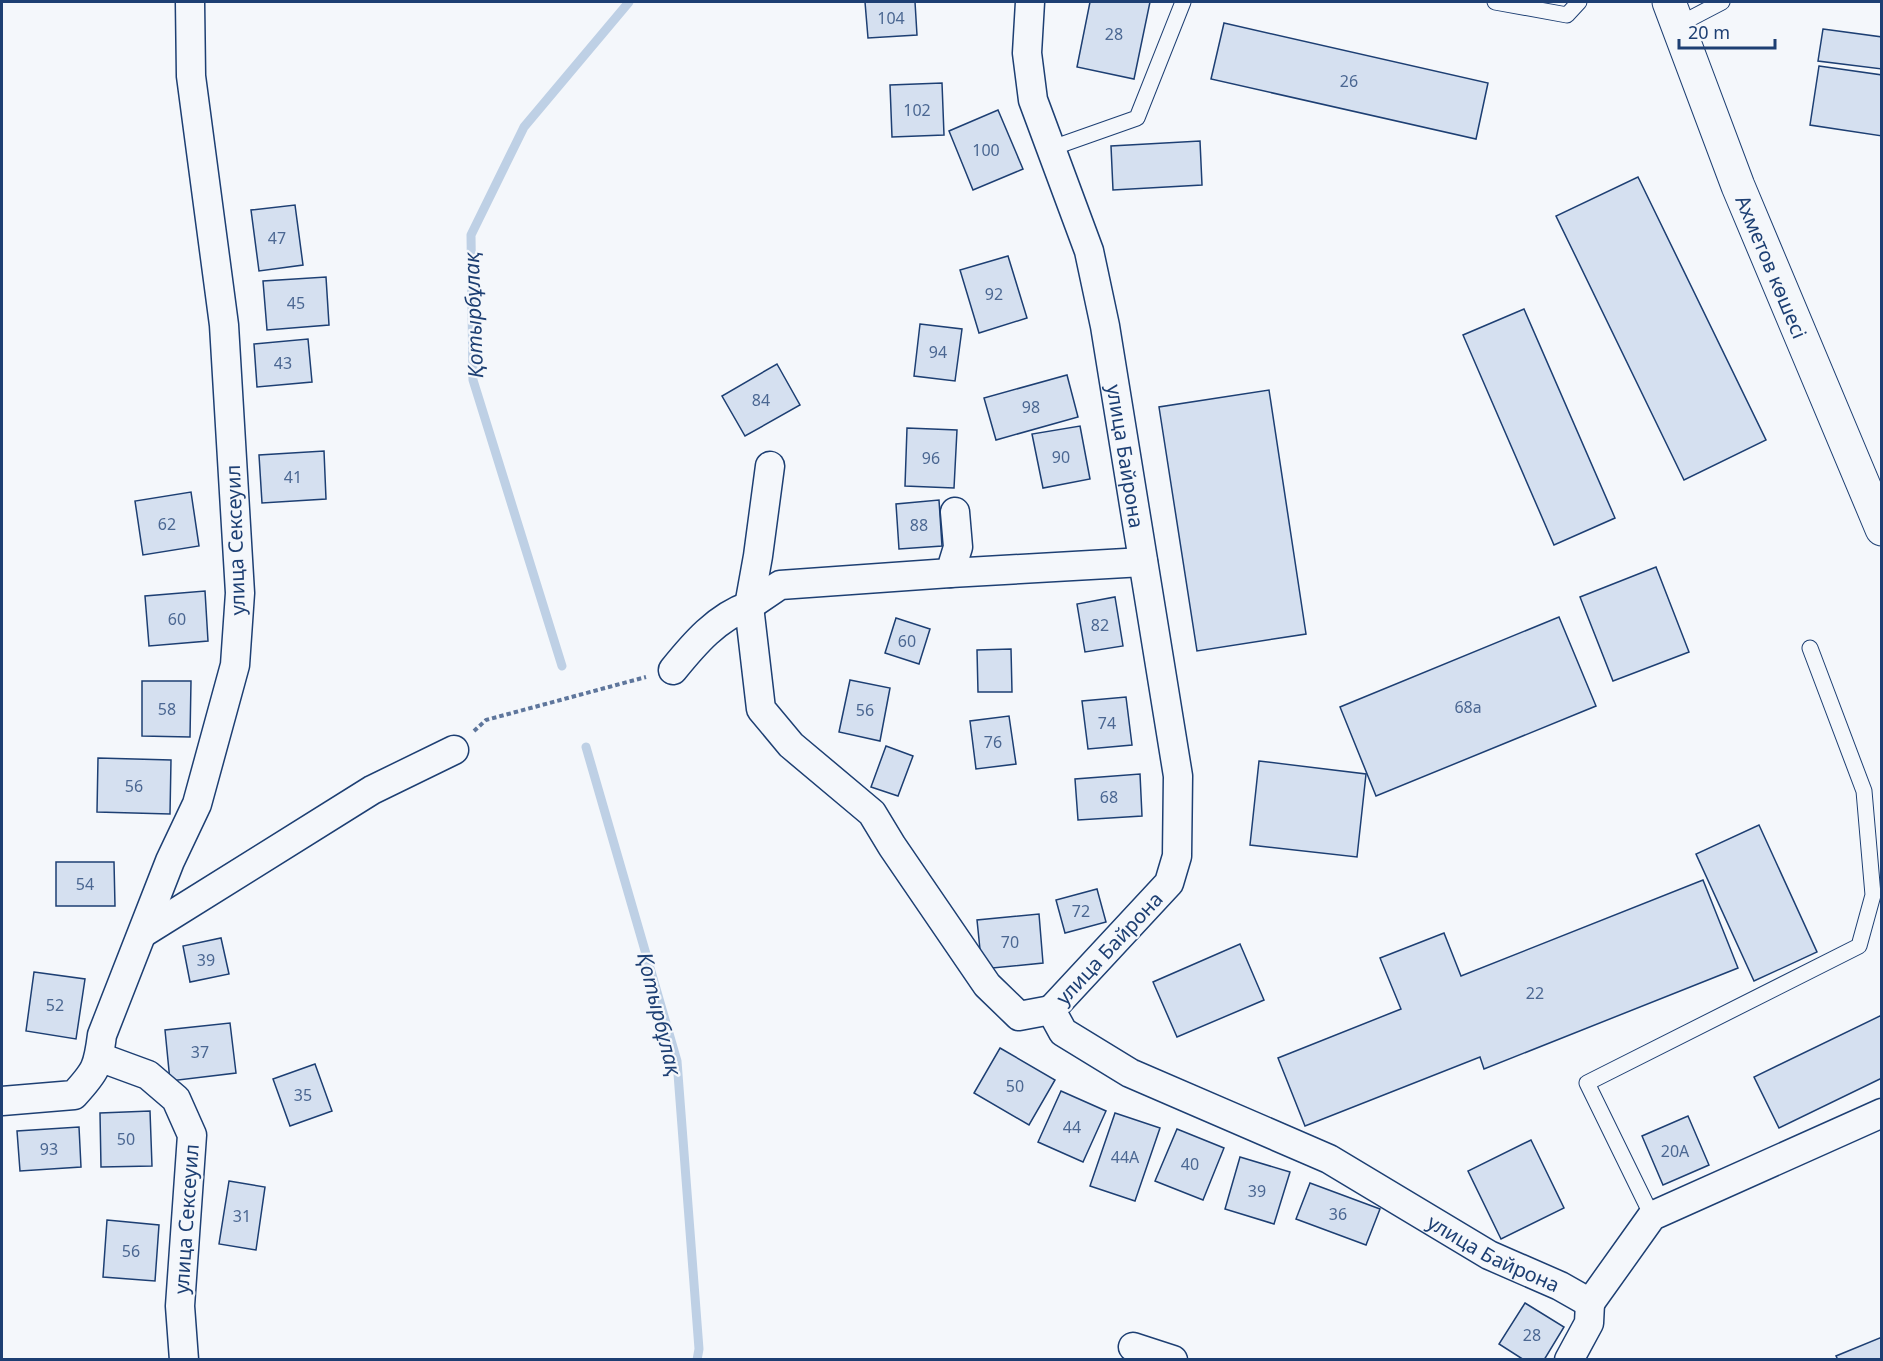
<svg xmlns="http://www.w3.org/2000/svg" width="1883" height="1361" font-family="'Noto Sans',sans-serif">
<rect width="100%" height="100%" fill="#f4f7fb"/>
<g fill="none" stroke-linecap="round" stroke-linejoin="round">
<!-- stream -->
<g stroke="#bed0e5" stroke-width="9">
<polyline points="562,666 473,380 471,235 524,127 629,2"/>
<polyline points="586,747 677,1061 699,1349 697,1360"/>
</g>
</g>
<!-- building -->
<g fill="#d5e0f0" stroke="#1d3f73" stroke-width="1.5">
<polygon points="865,2 915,2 917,35 868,38"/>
<polygon points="1090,2 1150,2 1134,79 1077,67"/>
<polygon points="1224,23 1488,83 1476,139 1211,79"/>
<polygon points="1823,29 1882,37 1882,69 1818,61"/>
<polygon points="1819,66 1882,75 1882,136 1810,125"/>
<polygon points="942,83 944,135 892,137 890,85"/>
<polygon points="998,110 1023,169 973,190 949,131"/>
<polygon points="1200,141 1202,185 1113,190 1111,146"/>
<polygon points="1638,177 1766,440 1684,480 1556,216"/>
<polygon points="295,205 303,265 259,271 251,210"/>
<polygon points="1008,256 1027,318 979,333 960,270"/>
<polygon points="326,277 329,325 267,330 263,281"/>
<polygon points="1524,309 1615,518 1554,545 1463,335"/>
<polygon points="920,324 962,329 955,381 914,376"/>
<polygon points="308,339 312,382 257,387 254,344"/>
<polygon points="777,364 800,405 745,436 722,396"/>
<polygon points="1067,375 1078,417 996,440 984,398"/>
<polygon points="1269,390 1306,634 1197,651 1159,407"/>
<polygon points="1080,426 1090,479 1043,488 1032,434"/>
<polygon points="907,428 957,430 954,488 905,486"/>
<polygon points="324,451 326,499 262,503 259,455"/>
<polygon points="191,492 199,546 143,555 135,501"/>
<polygon points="939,500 942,546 899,549 896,504"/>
<polygon points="1656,567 1689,652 1613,681 1580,597"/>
<polygon points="205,591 208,641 149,646 145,596"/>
<polygon points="1115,597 1123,646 1085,652 1077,604"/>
<polygon points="1559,617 1596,706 1376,796 1340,707"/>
<polygon points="896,618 930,629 919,664 885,653"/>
<polygon points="1011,649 1012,692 978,692 977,650"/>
<polygon points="850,680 890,688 880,741 839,732"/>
<polygon points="142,681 191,681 190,737 142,736"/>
<polygon points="1126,697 1132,745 1088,749 1082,701"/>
<polygon points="1009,716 1016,764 976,769 970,721"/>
<polygon points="886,746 913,756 898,796 871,787"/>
<polygon points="98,758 171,760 170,814 97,812"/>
<polygon points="1259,761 1366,774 1357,857 1250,845"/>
<polygon points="1140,774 1142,816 1078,820 1075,779"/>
<polygon points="1759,825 1817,952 1754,981 1696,854"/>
<polygon points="56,862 114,862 115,906 56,906"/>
<polygon points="1703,880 1738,968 1484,1069 1480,1057 1305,1126 1278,1058 1401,1009 1380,958 1444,933 1461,976"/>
<polygon points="1097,889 1106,922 1065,933 1056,900"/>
<polygon points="1039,914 1043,963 982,969 977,920"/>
<polygon points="221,938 229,974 190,982 183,946"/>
<polygon points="1240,944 1264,1000 1177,1037 1153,982"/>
<polygon points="34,972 85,979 76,1039 26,1031"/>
<polygon points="1882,1015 1882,1078 1779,1128 1754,1077"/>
<polygon points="230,1023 236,1073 170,1081 165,1030"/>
<polygon points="1000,1048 1055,1080 1029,1125 974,1093"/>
<polygon points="315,1064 332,1111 290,1126 273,1079"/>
<polygon points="1061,1091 1106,1111 1083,1162 1038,1142"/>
<polygon points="150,1111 152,1166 101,1167 100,1113"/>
<polygon points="1115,1113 1160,1128 1135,1201 1090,1186"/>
<polygon points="1688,1116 1709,1165 1663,1185 1642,1136"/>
<polygon points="79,1127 81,1167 20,1171 17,1131"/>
<polygon points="1177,1129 1224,1148 1203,1200 1155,1181"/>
<polygon points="1531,1140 1564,1208 1501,1239 1468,1171"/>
<polygon points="1240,1157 1290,1172 1274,1224 1225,1209"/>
<polygon points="229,1181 265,1187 256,1250 219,1244"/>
<polygon points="1310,1183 1380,1209 1366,1245 1296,1219"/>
<polygon points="107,1220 159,1225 155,1281 103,1277"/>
<polygon points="1525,1303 1564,1327 1544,1360 1524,1360 1499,1344"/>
<polygon points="1882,1337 1882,1360 1838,1360 1836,1356"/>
</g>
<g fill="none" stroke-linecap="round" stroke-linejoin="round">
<defs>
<g id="service">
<polyline points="1495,2 1567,15 1579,2"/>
<polyline points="1678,25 1722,2"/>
<polyline points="1052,148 1137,118 1183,2"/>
<polyline points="1652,1216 1587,1083 1859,946 1873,895 1864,791 1810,648"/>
</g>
<g id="minor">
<path id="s1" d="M1030,2L1027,53L1033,100L1089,251L1105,326L1178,776L1177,856L1169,883L1051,1010L1063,1032L1130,1073L1329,1159L1489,1255L1560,1286L1590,1303L1652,1216L1882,1113"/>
<polyline points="950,573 1143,562"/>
<polyline points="749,606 780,585 950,573 958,547 955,512"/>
<polyline points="749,606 758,556 770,466"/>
<path d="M673,670C694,644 717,617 749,606L761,709L791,745L872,813L892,846L987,985L1019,1016L1051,1010"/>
<polyline points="143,933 372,790 454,750"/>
<polyline points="99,1057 148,1075 176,1099 192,1135 180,1306 184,1360"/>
<path d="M2,1101L74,1095C96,1071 98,1067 102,1035L170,861L197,804L235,665L240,593L224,325L191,76L190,2"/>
<polyline points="1133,1347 1173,1360"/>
<polyline points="1569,1360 1589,1323 1590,1303"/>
</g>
<g id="tertiary">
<path id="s2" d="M1669,2L1738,186L1882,529"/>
</g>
</defs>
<!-- service casing -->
<use href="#service" stroke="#1d3f73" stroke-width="17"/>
<!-- minor casing -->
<use href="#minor" stroke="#1d3f73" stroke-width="31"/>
<!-- tertiary casing -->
<use href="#tertiary" stroke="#1d3f73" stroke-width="35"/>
<!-- path -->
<polyline stroke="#5e769c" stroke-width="4" stroke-dasharray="4.5 3" stroke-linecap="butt" points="474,731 486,720 646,677"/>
<!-- service -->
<use href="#service" stroke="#f4f7fb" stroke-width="15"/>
<!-- minor -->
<use href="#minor" stroke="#f4f7fb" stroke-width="28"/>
<!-- tertiary -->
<use href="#tertiary" stroke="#f4f7fb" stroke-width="33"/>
</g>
<g text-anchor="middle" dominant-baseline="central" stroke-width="4.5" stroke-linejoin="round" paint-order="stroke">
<!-- number labels -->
<g font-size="16" fill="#4b6792">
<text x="891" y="18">104</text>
<text x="1114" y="34">28</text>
<text x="1349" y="81">26</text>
<text x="917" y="110">102</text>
<text x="986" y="150">100</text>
<text x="277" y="238">47</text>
<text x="994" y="294">92</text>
<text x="296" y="303">45</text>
<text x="938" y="352">94</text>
<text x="283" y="363">43</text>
<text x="761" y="400">84</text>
<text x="1031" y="407">98</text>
<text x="1061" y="457">90</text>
<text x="931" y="458">96</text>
<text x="293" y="477">41</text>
<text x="167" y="524">62</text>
<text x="919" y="525">88</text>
<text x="177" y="619">60</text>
<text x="1100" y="625">82</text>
<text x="907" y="641">60</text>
<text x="1468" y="707">68а</text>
<text x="167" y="709">58</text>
<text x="865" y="710">56</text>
<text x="1107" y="723">74</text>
<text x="993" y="742">76</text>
<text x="134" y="786">56</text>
<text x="1109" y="797">68</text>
<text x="85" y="884">54</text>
<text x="1081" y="911">72</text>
<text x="1010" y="942">70</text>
<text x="206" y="960">39</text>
<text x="1535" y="993">22</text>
<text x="55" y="1005">52</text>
<text x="200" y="1052">37</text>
<text x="1015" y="1086">50</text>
<text x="303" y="1095">35</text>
<text x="1072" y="1127">44</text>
<text x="126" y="1139">50</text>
<text x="49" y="1149">93</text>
<text x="1675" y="1151">20А</text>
<text x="1125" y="1157">44А</text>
<text x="1190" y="1164">40</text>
<text x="1257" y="1191">39</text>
<text x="1338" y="1214">36</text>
<text x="242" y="1216">31</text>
<text x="131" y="1251">56</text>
<text x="1532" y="1335">28</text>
</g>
<!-- street labels -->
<g font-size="20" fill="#1d3f73" stroke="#f4f7fb">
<text stroke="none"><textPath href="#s2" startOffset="284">Ахметов көшесі</textPath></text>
<text stroke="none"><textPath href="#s1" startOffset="468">улица Байрона</textPath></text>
<text transform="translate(235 540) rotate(-92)">улица Сексеуил</text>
<text transform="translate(1109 948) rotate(-47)">улица Байрона</text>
<text transform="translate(186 1219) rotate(-86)">улица Сексеуил</text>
<text stroke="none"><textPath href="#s1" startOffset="1584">улица Байрона</textPath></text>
</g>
<!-- water labels -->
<g font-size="21" font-style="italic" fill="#1d3f73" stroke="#f4f7fb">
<text transform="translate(473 315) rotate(-92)">Қотырбұлақ</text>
<text transform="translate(660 1014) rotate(76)">Қотырбұлақ</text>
</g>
</g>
<!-- border -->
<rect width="1883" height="1361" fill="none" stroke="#1d3f73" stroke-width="6"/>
<!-- scale -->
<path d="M1679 39v9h96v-9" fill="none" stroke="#1d3f73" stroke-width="3"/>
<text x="1688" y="39" font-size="18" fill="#1d3f73" stroke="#f4f7fb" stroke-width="4.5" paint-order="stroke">20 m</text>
</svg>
